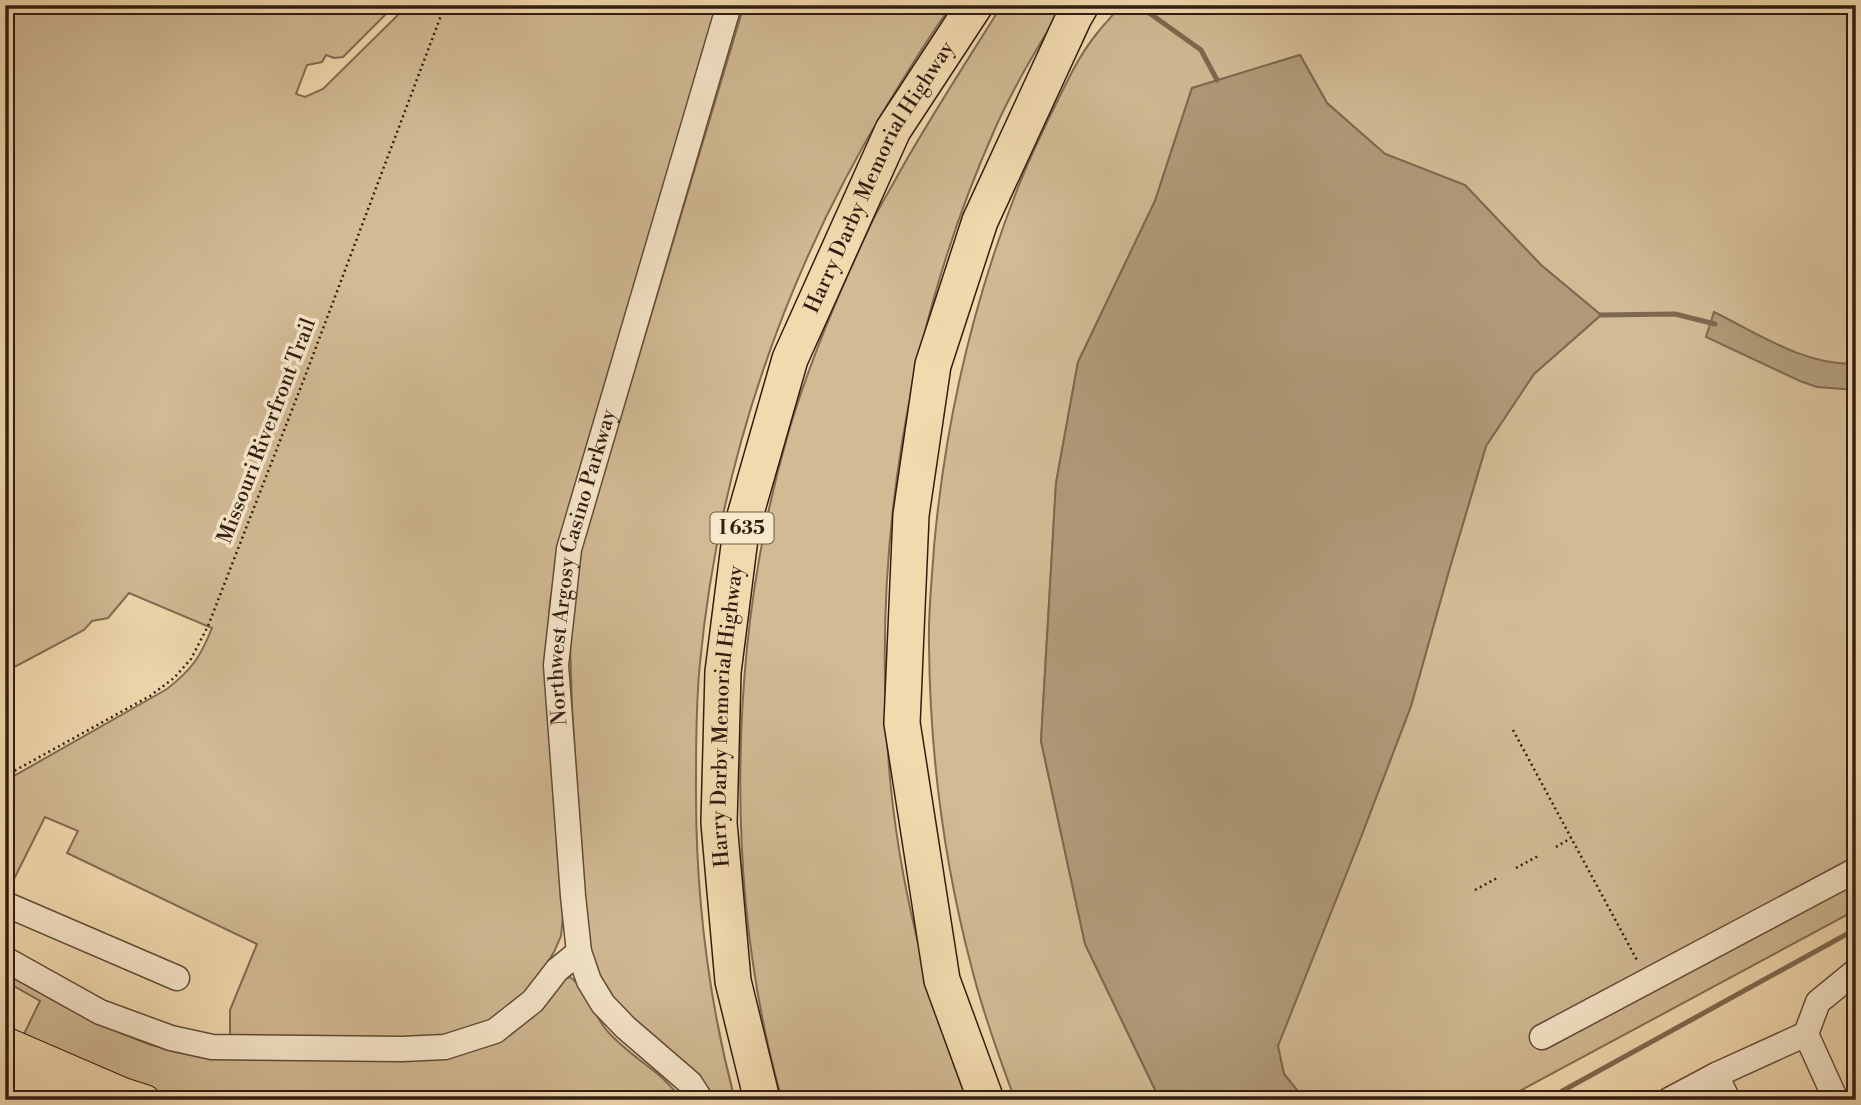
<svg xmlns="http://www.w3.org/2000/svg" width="1861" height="1105" font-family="'Libre Bodoni',serif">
<rect width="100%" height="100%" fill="#f2daaf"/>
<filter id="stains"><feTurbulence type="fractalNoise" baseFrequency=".00286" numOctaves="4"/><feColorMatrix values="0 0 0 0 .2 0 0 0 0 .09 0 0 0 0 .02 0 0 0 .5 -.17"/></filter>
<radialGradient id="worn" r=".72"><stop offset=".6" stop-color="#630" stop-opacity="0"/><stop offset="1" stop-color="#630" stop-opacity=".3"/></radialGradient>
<!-- green -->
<g fill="#d1ba94" stroke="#826c52" stroke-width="2">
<path d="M5,5H395L343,57L334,58L326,55L322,62L307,65L296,94L305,97L323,89L408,5H720L557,561L550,603L548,638L563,915L561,936L554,952L542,971L520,999L482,1025L433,1038L230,1039V1010L257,944L67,853L78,831L45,817L12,883L5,888V781L167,689C192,669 200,658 212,628L129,593L108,618L92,621L84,630L5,672Z"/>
<path d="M744,5H952C929,36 909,69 889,102C785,272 719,464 700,663C696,701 696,740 696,779C695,887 707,995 735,1100H716L696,1076L626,1018L593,964L584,910L572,706L570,644L577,569L584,538Z"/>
<path d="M1002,5H1063C1039,46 1013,87 994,131C906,330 872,549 889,767C898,879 927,995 967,1100H782C723,892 728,641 788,434C809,362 839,292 871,224C879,207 890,190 899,173C931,116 967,61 1002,5Z"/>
<path d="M1120,5H1856V910L1503,1100H1305L1284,1074L1277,1046L1361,837L1411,706L1448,574L1486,446L1534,374L1601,315L1541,265L1465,185L1385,154L1327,103L1300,55L1192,88L1155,201L1078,362L1056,483L1041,741L1085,944L1160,1100H1015C999,1057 983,1013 972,969C944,863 930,753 929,645C928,612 932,579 934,547C945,424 972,305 1017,190C1033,149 1053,109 1073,70C1080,57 1089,43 1098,32C1105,23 1114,15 1120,5Z"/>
<path d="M5,968L121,1033L149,1044L176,1052L203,1057H438L564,979L570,977C588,990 593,1017 610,1034C625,1050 643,1062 660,1076C668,1083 676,1092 683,1100H178L130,1083L23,1036L40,1001L5,981Z"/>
</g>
<!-- water -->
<g fill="#b19a79" stroke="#7e684f" stroke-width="2">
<polygon points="1300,55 1327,103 1385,154 1465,185 1541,265 1601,315 1534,374 1486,446 1448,574 1411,706 1361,837 1278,1046 1284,1074 1305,1100 1160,1100 1085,944 1041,741 1056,483 1078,362 1155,201 1192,88"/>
<path d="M1714,312C1759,334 1803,365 1856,364V390L1817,387L1800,381L1706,337Z"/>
</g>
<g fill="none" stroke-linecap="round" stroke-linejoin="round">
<!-- stream -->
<g stroke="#7e684f" stroke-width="5">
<polyline points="1138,5 1201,50 1217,80"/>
<polyline points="1601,315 1675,314 1715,324"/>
<polyline points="1546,1100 1856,929"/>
</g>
<defs>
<g id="minor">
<polyline points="5,904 177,978"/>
<polyline points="5,959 100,1012 171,1038 212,1047 402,1049 445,1047 495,1031 533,1001 557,970 579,952"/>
<polyline points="1542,1037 1856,870"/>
<polyline points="1716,1075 1728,1100"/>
<path id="s1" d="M701,1100L690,1083L625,1027L603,1004L589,981L579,952L573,896L556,665L569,549L729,5"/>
<polyline points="1669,1100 1716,1075 1806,1034"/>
<polyline points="1836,1100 1806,1034 1818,1002 1856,971"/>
</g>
<g id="major">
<polyline points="5,1042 123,1093 145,1100"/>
<polyline points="5,1071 75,1100"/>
</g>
<g id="highway">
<path id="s2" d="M762,1100L733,981L719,823L723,672L741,530L790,359L893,130L975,5"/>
<polyline points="986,1100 942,980 902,723 911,515 933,365 980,221 1074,17 1081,5"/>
</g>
</defs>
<!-- minor casing -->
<use href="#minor" stroke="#624c38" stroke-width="27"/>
<!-- major casing -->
<use href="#major" stroke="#321d11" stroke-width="32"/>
<!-- highway casing -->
<use href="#highway" stroke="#321d11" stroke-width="38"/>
<!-- path -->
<g stroke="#321d11" stroke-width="2.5" stroke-dasharray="2 3.5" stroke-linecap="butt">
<polyline points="1513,730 1638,962"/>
<polyline points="5,776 150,696 174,678 191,659 208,626 304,379 445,5"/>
<polyline points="1556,847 1571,838"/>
<polyline points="1516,868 1540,855"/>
<polyline points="1475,890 1499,877"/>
</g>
<!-- minor -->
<use href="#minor" stroke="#f7e7cb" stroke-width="24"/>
<!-- major -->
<use href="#major" stroke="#f2daaf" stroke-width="30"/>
<!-- highway -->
<use href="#highway" stroke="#f2daaf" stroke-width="35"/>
</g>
<g text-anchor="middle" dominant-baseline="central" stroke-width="7" stroke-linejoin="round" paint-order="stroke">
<!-- shield labels -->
<rect fill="#f7e7cb" stroke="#6d5a49" stroke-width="2" x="710.5" y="512.5" width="63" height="31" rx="5"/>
<g font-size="19" font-weight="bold" fill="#321d11">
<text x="742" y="528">I 635</text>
</g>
<!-- street labels -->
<g font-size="21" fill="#321d11" stroke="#f7e7cb">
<text stroke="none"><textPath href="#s2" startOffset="956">Harry Darby Memorial Highway</textPath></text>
<text transform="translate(267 431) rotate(-69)">Missouri Riverfront Trail</text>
<text stroke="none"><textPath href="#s1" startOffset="584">Northwest Argosy Casino Parkway</textPath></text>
<text stroke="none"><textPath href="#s2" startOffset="388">Harry Darby Memorial Highway</textPath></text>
</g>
</g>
<!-- margin -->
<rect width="1861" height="1105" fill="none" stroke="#f2daaf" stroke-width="28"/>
<rect x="7" y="7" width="1847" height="1091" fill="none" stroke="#321d11" stroke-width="3.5"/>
<rect x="14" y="14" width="1833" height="1077" fill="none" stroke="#321d11" stroke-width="2"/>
<rect width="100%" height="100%" filter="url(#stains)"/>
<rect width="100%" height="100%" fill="url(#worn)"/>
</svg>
